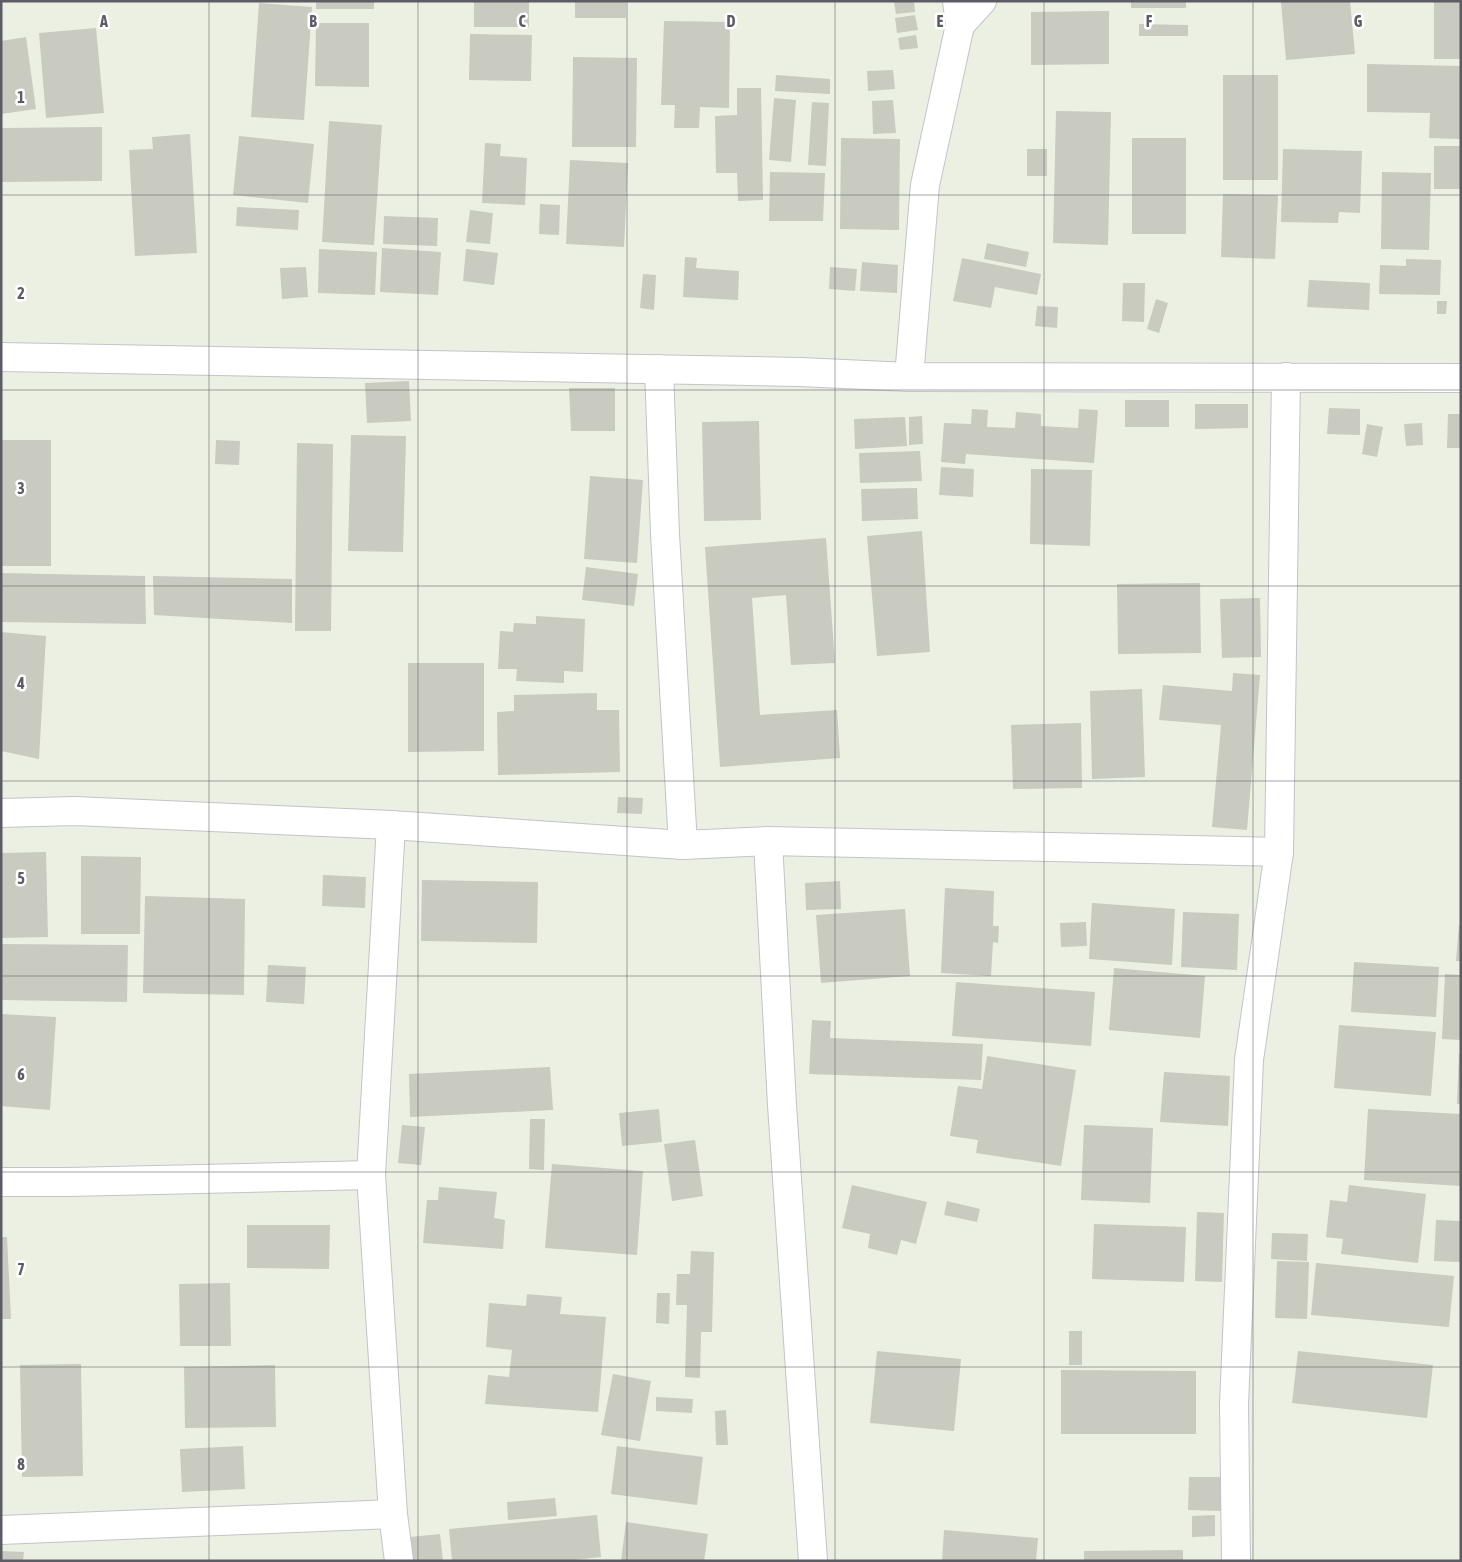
<svg xmlns="http://www.w3.org/2000/svg" width="1462" height="1562" font-family="'Asap Condensed',sans-serif">
<rect width="100%" height="100%" fill="#ecf0e3"/>
<!-- building -->
<g fill="#c9cac0">
<rect x="316" y="1" width="58" height="8"/>
<rect x="474" y="1" width="55" height="26"/>
<rect x="575" y="1" width="51" height="17"/>
<polygon points="914,1 915,12 896,14 894,2"/>
<rect x="1131" y="1" width="55" height="7"/>
<polygon points="1350,1 1355,54 1286,60 1281,2"/>
<rect x="1434" y="1" width="27" height="58"/>
<polygon points="259,3 312,7 304,120 251,117"/>
<polygon points="1109,11 1109,64 1031,65 1031,12"/>
<polygon points="915,15 918,30 897,33 895,18"/>
<polygon points="664,21 730,22 729,108 700,107 699,128 674,128 675,105 661,105"/>
<polygon points="316,23 369,23 369,87 315,86"/>
<polygon points="1139,24 1188,25 1188,36 1139,36"/>
<polygon points="96,28 104,113 46,118 39,33"/>
<polygon points="470,34 532,35 531,81 469,80"/>
<polygon points="916,35 918,48 900,50 898,38"/>
<polygon points="26,37 36,109 1,114 1,41"/>
<polygon points="573,57 637,58 636,147 572,147"/>
<polygon points="1367,64 1461,66 1461,139 1429,138 1430,113 1367,112"/>
<polygon points="893,70 895,89 868,91 867,71"/>
<polygon points="776,75 830,79 830,94 775,91"/>
<rect x="1223" y="75" width="55" height="105"/>
<polygon points="737,88 761,88 763,200 738,201 737,173 716,173 715,116 737,115"/>
<polygon points="774,98 796,100 791,162 769,160"/>
<polygon points="893,100 896,133 873,134 872,101"/>
<polygon points="812,102 829,103 826,166 808,165"/>
<polygon points="1056,111 1111,112 1108,245 1053,243"/>
<polygon points="329,121 382,125 374,245 322,242"/>
<polygon points="102,127 102,181 1,182 1,128"/>
<polygon points="190,134 197,253 135,256 129,150 153,149 152,137"/>
<polygon points="239,136 314,144 308,203 233,195"/>
<polygon points="841,138 900,139 899,230 840,229"/>
<rect x="1132" y="138" width="54" height="96"/>
<polygon points="485,143 501,144 500,156 527,158 525,205 482,203"/>
<rect x="1434" y="146" width="27" height="43"/>
<rect x="1027" y="149" width="20" height="27"/>
<polygon points="1283,149 1362,151 1360,213 1339,212 1338,223 1281,222"/>
<polygon points="570,160 628,163 624,247 566,244"/>
<polygon points="770,172 825,173 823,221 769,221"/>
<polygon points="1382,172 1431,173 1429,250 1381,249"/>
<polygon points="1223,194 1278,195 1275,259 1221,257"/>
<polygon points="540,204 560,205 559,235 539,234"/>
<polygon points="237,207 299,210 298,230 236,226"/>
<polygon points="470,210 493,213 490,244 466,242"/>
<polygon points="384,216 438,218 437,246 383,244"/>
<polygon points="987,243 1029,252 1026,267 984,259"/>
<polygon points="382,248 441,252 438,295 380,292"/>
<polygon points="319,249 377,252 375,295 318,293"/>
<polygon points="466,249 498,253 494,285 463,281"/>
<polygon points="685,257 697,258 696,268 739,271 738,300 683,297"/>
<polygon points="962,258 1041,274 1037,295 995,287 991,308 953,301"/>
<polygon points="1406,259 1441,260 1440,295 1379,294 1380,265 1406,266"/>
<polygon points="862,262 898,265 897,293 860,291"/>
<polygon points="306,267 308,297 282,299 280,268"/>
<polygon points="830,267 857,269 855,291 829,289"/>
<polygon points="643,274 656,275 654,310 640,308"/>
<polygon points="1309,280 1370,283 1369,310 1307,307"/>
<polygon points="1123,283 1145,283 1144,322 1122,321"/>
<polygon points="1156,299 1168,303 1159,333 1147,329"/>
<polygon points="1437,301 1447,301 1446,314 1437,314"/>
<polygon points="1037,306 1058,307 1057,328 1035,326"/>
<polygon points="409,381 411,421 367,423 365,383"/>
<polygon points="569,388 615,388 615,431 571,431"/>
<rect x="1125" y="400" width="44" height="27"/>
<polygon points="1195,404 1248,404 1248,428 1195,429"/>
<polygon points="1329,408 1360,409 1360,435 1327,434"/>
<polygon points="972,409 988,410 987,427 1015,428 1016,412 1041,414 1041,426 1078,428 1079,409 1098,410 1094,463 966,454 965,464 941,462 944,423 971,424"/>
<polygon points="1448,414 1461,414 1461,448 1447,448"/>
<polygon points="922,416 923,444 909,445 909,417"/>
<polygon points="905,417 907,446 855,449 854,419"/>
<polygon points="759,421 761,520 704,521 702,422"/>
<polygon points="1422,423 1423,445 1406,446 1404,424"/>
<polygon points="1367,424 1383,427 1377,457 1362,454"/>
<polygon points="351,435 406,436 403,552 348,551"/>
<rect x="2" y="440" width="49" height="126"/>
<polygon points="216,440 240,441 239,465 215,464"/>
<polygon points="297,443 333,444 331,631 295,631"/>
<polygon points="920,451 922,481 860,483 859,453"/>
<polygon points="941,467 974,469 973,497 939,495"/>
<polygon points="1031,469 1092,470 1090,546 1030,544"/>
<polygon points="590,476 643,480 637,563 584,559"/>
<polygon points="917,488 918,519 862,521 861,489"/>
<polygon points="922,531 930,652 877,656 867,536"/>
<polygon points="826,538 835,663 791,665 786,595 752,598 760,715 837,710 840,758 720,767 705,547"/>
<polygon points="586,567 638,574 634,606 582,600"/>
<polygon points="1,573 145,576 146,624 1,622"/>
<polygon points="153,576 292,579 292,623 154,615"/>
<polygon points="1200,583 1201,653 1118,654 1117,584"/>
<polygon points="1260,598 1261,657 1222,658 1220,599"/>
<polygon points="536,616 585,619 583,672 564,671 564,683 516,681 517,669 498,669 500,631 513,632 514,623 536,624"/>
<polygon points="1,632 46,636 39,759 1,751"/>
<polygon points="408,663 484,663 484,751 408,752"/>
<polygon points="1233,673 1260,675 1247,830 1212,827 1221,725 1159,720 1163,685 1232,691"/>
<polygon points="1142,689 1145,777 1092,779 1090,691"/>
<polygon points="597,693 597,710 619,710 620,772 498,775 497,712 514,711 514,695"/>
<polygon points="1081,723 1082,788 1013,789 1011,725"/>
<polygon points="618,797 643,798 642,814 617,813"/>
<polygon points="46,852 48,937 1,938 1,853"/>
<polygon points="81,856 141,857 140,934 81,934"/>
<polygon points="323,875 366,877 365,908 322,906"/>
<polygon points="422,880 538,882 537,943 421,941"/>
<polygon points="840,881 841,909 806,910 805,883"/>
<polygon points="945,888 994,891 993,926 999,926 998,943 993,942 991,976 941,973"/>
<polygon points="145,896 245,899 244,995 143,993"/>
<polygon points="1092,903 1175,909 1172,965 1089,959"/>
<polygon points="905,909 910,976 821,983 816,915"/>
<polygon points="1183,912 1239,914 1237,970 1181,967"/>
<polygon points="1086,922 1087,946 1061,947 1060,923"/>
<polygon points="1459,925 1461,925 1461,961 1456,961"/>
<polygon points="1,944 128,945 127,1002 1,1000"/>
<polygon points="1354,962 1439,967 1436,1017 1351,1012"/>
<polygon points="268,965 306,967 304,1004 266,1002"/>
<polygon points="1114,968 1205,976 1200,1038 1109,1030"/>
<polygon points="1445,974 1461,975 1461,1040 1442,1039"/>
<polygon points="956,982 1095,992 1091,1046 952,1036"/>
<polygon points="1,1014 56,1017 50,1110 1,1106"/>
<polygon points="812,1020 831,1021 830,1038 983,1044 981,1080 809,1074"/>
<polygon points="1339,1025 1436,1032 1431,1096 1334,1088"/>
<polygon points="1459,1054 1461,1054 1461,1104 1457,1104"/>
<polygon points="987,1056 1076,1070 1061,1166 976,1153 978,1140 950,1136 958,1086 982,1089"/>
<polygon points="550,1067 553,1110 410,1117 409,1074"/>
<polygon points="1164,1072 1230,1076 1228,1126 1160,1122"/>
<polygon points="659,1109 662,1142 622,1146 619,1113"/>
<polygon points="1368,1109 1461,1114 1461,1186 1364,1180"/>
<polygon points="530,1119 545,1119 544,1170 529,1169"/>
<polygon points="402,1125 425,1127 421,1165 398,1163"/>
<polygon points="1084,1125 1153,1128 1150,1203 1081,1200"/>
<polygon points="695,1140 703,1196 672,1201 664,1144"/>
<polygon points="552,1164 643,1171 637,1255 545,1248"/>
<polygon points="852,1185 927,1202 916,1244 901,1240 897,1255 868,1248 870,1234 842,1228"/>
<polygon points="1349,1185 1426,1194 1418,1263 1341,1254 1343,1239 1326,1237 1330,1200 1347,1202"/>
<polygon points="439,1187 497,1192 494,1218 505,1220 503,1249 423,1243 427,1200 438,1200"/>
<polygon points="947,1201 980,1209 977,1222 944,1215"/>
<polygon points="1197,1212 1224,1213 1222,1282 1195,1281"/>
<polygon points="1436,1220 1461,1221 1460,1262 1434,1261"/>
<polygon points="1094,1224 1186,1227 1184,1282 1092,1279"/>
<polygon points="247,1225 330,1225 329,1269 247,1268"/>
<polygon points="1272,1233 1308,1234 1307,1261 1271,1259"/>
<polygon points="1,1237 7,1237 11,1319 1,1319"/>
<polygon points="691,1251 714,1252 712,1332 701,1332 700,1378 685,1377 687,1305 676,1305 677,1274 690,1274"/>
<polygon points="1277,1261 1309,1262 1307,1319 1275,1318"/>
<polygon points="1316,1263 1454,1276 1449,1327 1311,1315"/>
<polygon points="230,1283 231,1346 180,1346 179,1284"/>
<polygon points="657,1293 670,1293 669,1324 656,1323"/>
<polygon points="527,1294 562,1297 560,1314 606,1317 598,1412 485,1404 488,1375 509,1377 512,1350 486,1347 489,1303 526,1306"/>
<rect x="1069" y="1331" width="13" height="34"/>
<polygon points="877,1351 961,1359 954,1431 870,1423"/>
<polygon points="1298,1351 1433,1365 1427,1418 1292,1403"/>
<polygon points="81,1364 83,1476 22,1477 20,1365"/>
<polygon points="275,1365 276,1427 185,1428 184,1367"/>
<polygon points="1061,1370 1196,1371 1196,1434 1061,1434"/>
<polygon points="613,1374 651,1381 640,1441 601,1435"/>
<polygon points="656,1397 693,1399 692,1413 656,1411"/>
<polygon points="726,1410 728,1445 716,1445 715,1411"/>
<polygon points="243,1446 245,1489 182,1492 180,1449"/>
<polygon points="617,1446 703,1457 697,1505 611,1494"/>
<polygon points="1189,1477 1221,1477 1221,1511 1188,1510"/>
<polygon points="555,1498 557,1516 508,1520 507,1502"/>
<polygon points="597,1515 601,1557 565,1561 452,1561 449,1529"/>
<polygon points="1215,1515 1215,1536 1192,1537 1192,1516"/>
<polygon points="626,1522 708,1534 704,1561 621,1561"/>
<polygon points="944,1530 1038,1538 1036,1561 942,1561"/>
<polygon points="440,1534 443,1561 413,1561 410,1537"/>
<polygon points="1183,1550 1183,1561 1084,1561 1084,1551"/>
<polygon points="1,1551 24,1552 23,1561 1,1561"/>
</g>
<g fill="none" stroke-linecap="round" stroke-linejoin="round">
<defs>
<g id="minor">
<polyline points="960,25 982,1"/>
<polyline points="659,369 665,534 683,845"/>
<polyline points="909,377 925,185 960,25 957,1"/>
<polyline points="1,813 75,811 391,825 683,845 768,841 1279,852"/>
<polyline points="391,825 371,1175 393,1514 399,1561"/>
<polyline points="768,841 782,1105 813,1561"/>
<polyline points="1,1182 68,1182 371,1175"/>
<polyline points="1,1530 393,1514"/>
<polyline points="1236,1561 1234,1404 1249,1060 1279,852 1286,377"/>
</g>
<polyline id="tertiary" points="1,357 800,372 909,377 1461,378"/>
</defs>
<!-- minor casing -->
<use href="#minor" stroke="#c4c2cb" stroke-width="30"/>
<!-- tertiary casing -->
<use href="#tertiary" stroke="#c4c2cb" stroke-width="30"/>
<!-- minor -->
<use href="#minor" stroke="#fff" stroke-width="28"/>
<!-- tertiary -->
<use href="#tertiary" stroke="#fff" stroke-width="28"/>
</g>
<!-- grid -->
<path fill="none" stroke="#5c5b66" stroke-width="1" stroke-opacity="0.55" d="M209,1V1561M418,1V1561M627,1V1561M835,1V1561M1044,1V1561M1253,1V1561M1,195H1461M1,390H1461M1,586H1461M1,781H1461M1,976H1461M1,1172H1461M1,1367H1461"/>
<g font-size="16" text-anchor="middle" font-weight="bold" fill="#5c5b66" stroke="#fff" stroke-width="5" stroke-linejoin="round" paint-order="stroke">
<text x="104" y="27">A</text>
<text x="313" y="27">B</text>
<text x="522" y="27">C</text>
<text x="731" y="27">D</text>
<text x="940" y="27">E</text>
<text x="1149" y="27">F</text>
<text x="1358" y="27">G</text>
<text x="21" y="103">1</text>
<text x="21" y="299">2</text>
<text x="21" y="494">3</text>
<text x="21" y="689">4</text>
<text x="21" y="884">5</text>
<text x="21" y="1080">6</text>
<text x="21" y="1275">7</text>
<text x="21" y="1470">8</text>
</g>
<!-- border -->
<rect width="1462" height="1562" fill="none" stroke="#5c5b66" stroke-width="5"/>
</svg>
